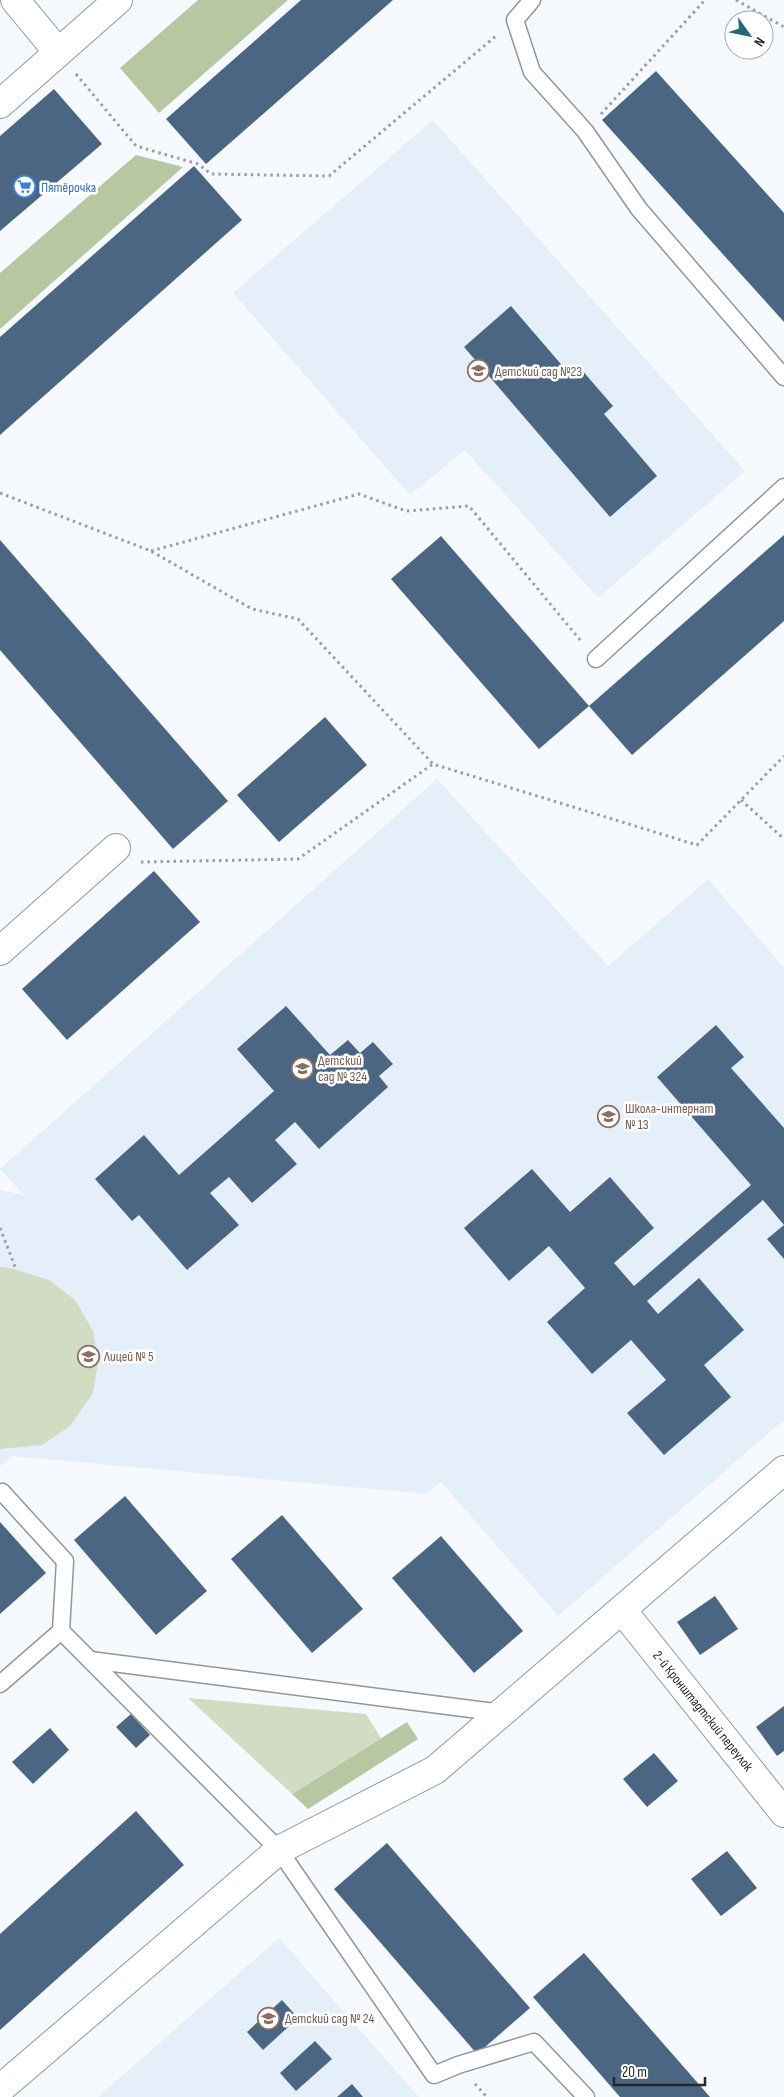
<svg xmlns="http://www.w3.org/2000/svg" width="784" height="2097" font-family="'Sofia Sans Condensed',sans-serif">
<rect width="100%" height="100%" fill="#f6fafe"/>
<!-- built -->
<g fill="#e5eff9">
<polygon points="433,120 745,471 598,598 465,450 410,495 233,293"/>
<polygon points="437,779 608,966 708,879 784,968 784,1420 558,1616 441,1482 427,1494 12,1456 0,1466 0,1190 24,1195 0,1169"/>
<polygon points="279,1938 419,2097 98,2097"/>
</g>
<!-- green -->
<g fill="#d1dcc3">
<polygon points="0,1267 10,1268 49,1280 75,1300 93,1331 98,1362 93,1393 70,1426 42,1445 0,1449"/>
<polygon points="188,1698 366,1714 381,1738 292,1794"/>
</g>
<!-- forest -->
<g fill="#b7c7a1">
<polygon points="198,0 288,0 159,113 120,68"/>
<polygon points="136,155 183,167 0,329 0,273"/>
<polygon points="407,1722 418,1739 308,1809 292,1794"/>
</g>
<!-- building -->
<g fill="#4b6682">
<polygon points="301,0 393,0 206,164 166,119"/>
<polygon points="656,71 784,213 784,322 602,120"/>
<polygon points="54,89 102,144 0,231 0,136"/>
<polygon points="194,166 242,220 0,435 0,337"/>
<polygon points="511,306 572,377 581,369 613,406 604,414 657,476 610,517 464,347"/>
<polygon points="784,535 784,621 632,755 589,706"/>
<polygon points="441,536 589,706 539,749 391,579"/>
<polygon points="0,540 228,801 173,849 0,650"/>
<polygon points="325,717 367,765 279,842 237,795"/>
<polygon points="154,871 200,922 67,1040 22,989"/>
<polygon points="286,1006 330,1055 348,1040 360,1053 373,1042 393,1064 379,1076 388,1087 319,1149 295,1122 275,1140 297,1164 252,1203 229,1177 210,1193 239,1225 187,1270 139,1215 132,1221 95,1179 144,1135 179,1175 274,1091 237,1049"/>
<polygon points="716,1025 744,1057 731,1068 784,1128 784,1259 767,1239 784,1225 763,1200 647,1301 658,1314 699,1278 744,1330 704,1365 731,1397 664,1455 627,1413 666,1380 631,1340 592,1374 547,1322 585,1288 549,1246 509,1281 464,1228 532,1169 570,1212 610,1177 654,1228 614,1263 634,1286 751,1185 657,1077"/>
<polygon points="125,1496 207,1591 156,1635 74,1540"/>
<polygon points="282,1515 363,1609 312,1653 231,1559"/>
<polygon points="0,1522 46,1573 0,1614"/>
<polygon points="441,1536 523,1631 474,1673 392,1578"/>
<polygon points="715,1596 738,1629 700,1655 677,1622"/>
<polygon points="784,1706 784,1751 777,1756 756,1727"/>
<polygon points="131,1714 150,1735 136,1748 116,1727"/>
<polygon points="50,1728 69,1750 33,1784 12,1762"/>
<polygon points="654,1753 678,1781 647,1807 623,1779"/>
<polygon points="136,1811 184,1865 0,2030 0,1934"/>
<polygon points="387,1843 530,2008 477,2054 334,1889"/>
<polygon points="727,1851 757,1888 721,1916 691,1879"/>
<polygon points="584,1953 710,2097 620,2097 533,1997"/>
<polygon points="282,2000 298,2018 263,2050 247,2032"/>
<polygon points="315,2041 332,2059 296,2091 280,2073"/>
<polygon points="352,2084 363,2097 337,2097"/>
</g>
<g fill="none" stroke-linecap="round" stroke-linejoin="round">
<defs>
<g id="service">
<polyline points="532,0 515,20 532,72 585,131 639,209 784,377"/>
<polyline points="596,659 784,487"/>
<polyline points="0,1493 2,1492 65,1561 61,1631 279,1850 434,2075 458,2065 534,2042 586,2097"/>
<polyline points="90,1660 502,1713"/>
<polyline points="0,1684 61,1631"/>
</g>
<g id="minor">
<polyline points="15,0 58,52"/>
<polyline points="0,104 118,0"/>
<polyline points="0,951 116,848"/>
<polyline points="622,1610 784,1813"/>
<polyline points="0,2089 279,1850 435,1770 784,1470"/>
</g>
</defs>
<!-- service casing -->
<use href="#service" stroke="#92969a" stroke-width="19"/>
<!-- minor casing -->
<use href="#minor" stroke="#92969a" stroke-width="30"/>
<!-- path -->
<g stroke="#9b9ea1" stroke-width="3" stroke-dasharray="2.5 4" stroke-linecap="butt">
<polyline points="736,0 784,27"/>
<polyline points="76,74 136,146 198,164 211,174 329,176 496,36"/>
<polyline points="601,114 705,0"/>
<polyline points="0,493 151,551 252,609 298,619 433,764"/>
<polyline points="151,551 359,494 406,511 469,506 581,641"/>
<polyline points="741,800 784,839"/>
<polyline points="141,862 298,859 433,764 697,845 784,756"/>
<polyline points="0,1228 16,1269"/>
<polyline points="475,2084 487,2097"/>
</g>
<!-- service -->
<use href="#service" stroke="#fff" stroke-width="16"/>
<!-- minor -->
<use href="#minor" stroke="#fff" stroke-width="28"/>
</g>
<!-- icons -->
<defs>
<symbol id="supermarket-ring" viewBox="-11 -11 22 22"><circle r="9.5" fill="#fff" stroke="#3f7fe0" stroke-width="1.5"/><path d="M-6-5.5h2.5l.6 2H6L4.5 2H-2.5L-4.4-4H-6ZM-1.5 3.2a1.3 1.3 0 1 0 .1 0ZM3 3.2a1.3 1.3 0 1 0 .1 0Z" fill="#3f7fe0"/></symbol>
<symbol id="school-ring" viewBox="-11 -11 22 22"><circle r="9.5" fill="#fff" stroke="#8d6e63" stroke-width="1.5"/><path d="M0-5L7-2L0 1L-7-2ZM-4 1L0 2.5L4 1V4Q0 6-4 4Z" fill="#8d6e63"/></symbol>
</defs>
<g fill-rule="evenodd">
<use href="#supermarket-ring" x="12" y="174" width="25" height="25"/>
<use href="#school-ring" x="466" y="358" width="25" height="25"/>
<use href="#school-ring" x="290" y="1056" width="25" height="25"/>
<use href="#school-ring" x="596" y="1104" width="25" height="25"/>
<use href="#school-ring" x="76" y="1344" width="25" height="25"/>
<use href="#school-ring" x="256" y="2006" width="25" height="25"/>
</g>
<g text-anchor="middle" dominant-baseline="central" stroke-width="5" stroke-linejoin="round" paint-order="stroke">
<!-- shop labels -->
<g font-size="14" fill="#366cbe" stroke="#fff" text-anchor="start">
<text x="41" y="187">Пятёрочка</text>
</g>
<!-- education labels -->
<g font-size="14" fill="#785e54" stroke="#fff" text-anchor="start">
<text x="495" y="371">Детский сад №23</text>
<text x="318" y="1060">Детский<tspan x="318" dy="16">сад № 324</tspan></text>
<text x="625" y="1108">Школа-интернат<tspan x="625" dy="16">№ 13</tspan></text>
<text x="104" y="1356">Лицей № 5</text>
<text x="285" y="2018">Детский сад № 24</text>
</g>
<!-- street labels -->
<g font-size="14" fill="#252728" stroke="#fff">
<text transform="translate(703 1711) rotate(51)">2-й Кронштадтский переулок</text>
</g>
</g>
<!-- north arrow -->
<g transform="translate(749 35) rotate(123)"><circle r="24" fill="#ffffff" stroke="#a8a9a9"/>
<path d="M0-4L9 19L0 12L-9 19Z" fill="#206975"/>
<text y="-8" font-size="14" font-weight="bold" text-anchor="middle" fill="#252728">N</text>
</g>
<!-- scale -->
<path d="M614 2077v8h91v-8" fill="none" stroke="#252728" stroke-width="2.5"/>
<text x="622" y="2077" font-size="15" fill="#252728" stroke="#ffffff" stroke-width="4" paint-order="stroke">20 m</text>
</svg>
